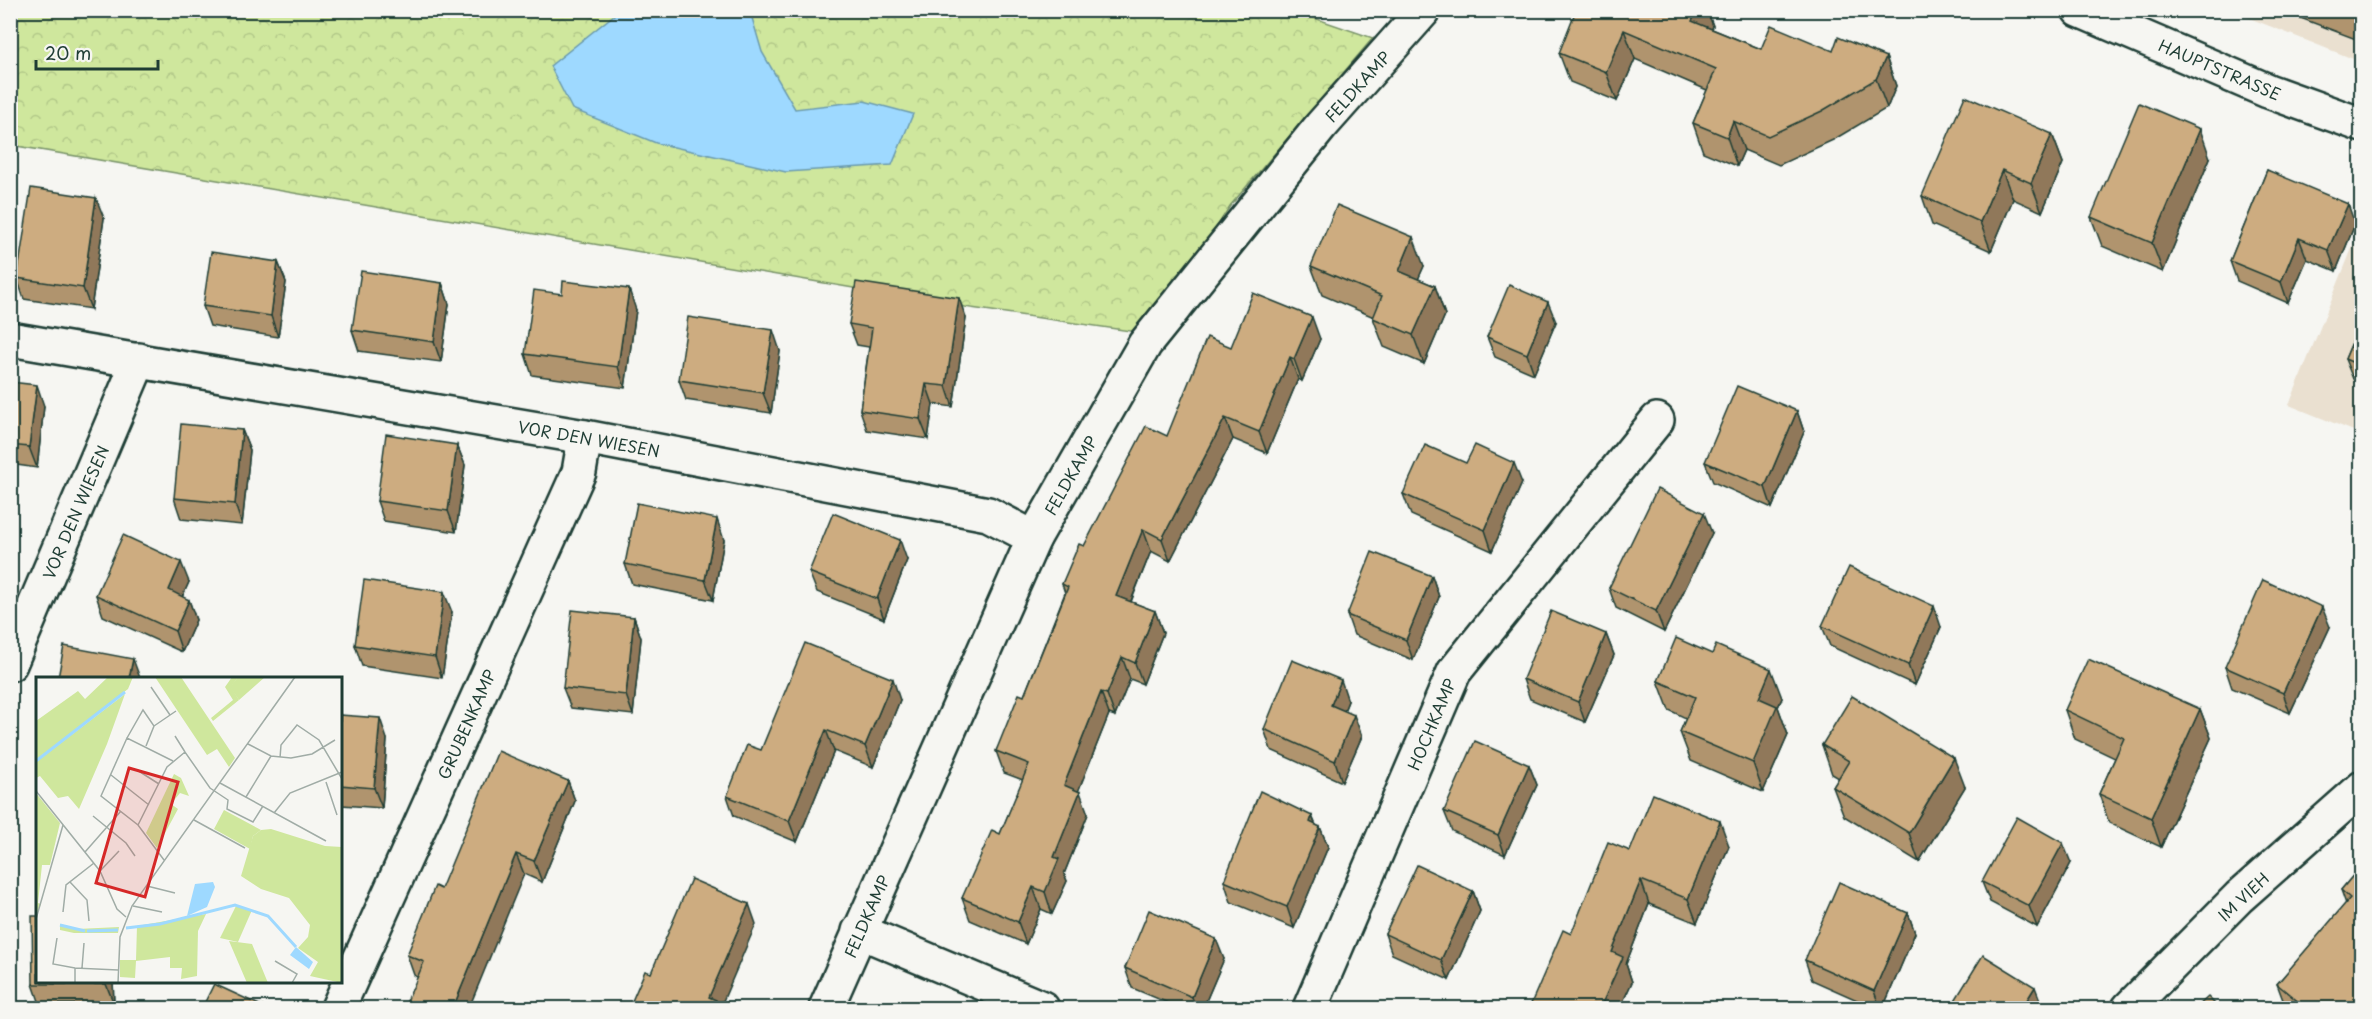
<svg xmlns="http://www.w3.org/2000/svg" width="2372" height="1019" font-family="'Playpen Sans',sans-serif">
<defs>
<pattern id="park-crowns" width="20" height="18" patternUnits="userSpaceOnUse" patternTransform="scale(1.5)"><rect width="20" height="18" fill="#cfe79d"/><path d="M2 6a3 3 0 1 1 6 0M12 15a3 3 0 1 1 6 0" fill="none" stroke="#b1c788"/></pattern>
</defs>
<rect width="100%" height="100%" fill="#f6f6f2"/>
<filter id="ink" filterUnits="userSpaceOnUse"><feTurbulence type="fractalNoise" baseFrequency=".0167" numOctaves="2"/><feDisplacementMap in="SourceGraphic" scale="12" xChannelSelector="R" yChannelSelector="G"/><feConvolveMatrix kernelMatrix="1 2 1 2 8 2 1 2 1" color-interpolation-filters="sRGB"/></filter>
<g filter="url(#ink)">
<!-- built -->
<g fill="#eae0d0">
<polygon points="2231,11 2361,11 2361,62"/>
<polygon points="2361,226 2361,434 2289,405"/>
</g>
<!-- park -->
<polygon fill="url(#park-crowns)" stroke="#779268" stroke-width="1.5" points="1291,10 1373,38 1230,206 1168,304 1144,333 971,308 11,145 10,11"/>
<!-- water -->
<polygon fill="#9ed9ff" stroke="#6b9bae" stroke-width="1.5" points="619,11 750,11 762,52 795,109 864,101 913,114 892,165 786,172 656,143 572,109 550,66"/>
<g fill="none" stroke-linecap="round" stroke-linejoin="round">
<defs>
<g id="minor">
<polyline points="10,339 585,437 988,514 1034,538"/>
<polyline points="10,664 139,360"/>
<polyline points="859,931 1042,1008"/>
<polyline points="338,1008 579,472 585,437"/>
<polyline points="826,1008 1034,538 1145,344 1321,126 1424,10"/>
<polyline points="1310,1008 1454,672 1657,420"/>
<polyline points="2129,1008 2239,897 2362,788"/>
</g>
<polyline id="secondary" points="2079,10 2268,91 2362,125"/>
</defs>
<!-- minor casing -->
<use href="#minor" stroke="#1f3d34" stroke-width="38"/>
<!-- secondary casing -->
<use href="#secondary" stroke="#1f3d34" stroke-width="38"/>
<!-- minor -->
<use href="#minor" stroke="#f6f6f2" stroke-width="33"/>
<!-- secondary -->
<use href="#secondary" stroke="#f6f6f2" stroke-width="33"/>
</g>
<!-- wall -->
<g fill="#b0946e" stroke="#1f3d34" stroke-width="1.5">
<polygon points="1707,10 1713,26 1712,29 1761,49 1833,51 1886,57 1896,86 1887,108 1833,140 1779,165 1744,150 1737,166 1703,152 1693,123 1707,90 1635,59 1617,101 1570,82 1559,53 1597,14"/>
<polygon points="2282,10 2361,10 2361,41 2282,11"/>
<polygon points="2052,134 2063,163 2042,212 2013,199 1991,251 1932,225 1922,196"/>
<polygon points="2210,158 2163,272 2102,246 2091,217"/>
<polygon points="2267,170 2355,224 2336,271 2307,259 2288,303 2237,281 2230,261"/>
<polygon points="104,218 91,309 24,299 17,278"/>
<polygon points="278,262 286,282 278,337 210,326 203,306"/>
<polygon points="1311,266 1424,266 1418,279 1435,286 1445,315 1424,364 1384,347 1373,318 1374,317 1322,295"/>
<polygon points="442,283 449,304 441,362 359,351 352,330"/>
<polygon points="636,310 625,388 532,375 525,354"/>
<polygon points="966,318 953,407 933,404 928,439 867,430 860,410 869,347 857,345 849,324"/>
<polygon points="2361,321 2361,383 2353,379 2345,359"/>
<polygon points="1556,322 1534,374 1495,357 1487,337"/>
<polygon points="1320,339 1302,381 1298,379 1267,453 1233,439 1170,561 1151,551 1131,602 1155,611 1163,633 1143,684 1130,679 1115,716 1109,714 1078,791 1088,814 1064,874 1067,881 1052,914 1041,909 1026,944 970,920 962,898 1000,834 1023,780 1004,773 996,751 1024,696 1065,593 1062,584 1084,546 1167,436 1231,347"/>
<polygon points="780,351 771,413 686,400 679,380"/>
<polygon points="10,382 44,406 37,468 10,464"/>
<polygon points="1797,411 1804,432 1772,508 1713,482 1705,462"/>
<polygon points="242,430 250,450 242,525 181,519 174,498"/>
<polygon points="457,445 465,465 456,532 384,521 377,501"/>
<polygon points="1522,483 1492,551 1411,515 1403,494"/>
<polygon points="1712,533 1664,632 1616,608 1609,588"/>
<polygon points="724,540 713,600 632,584 625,564"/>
<polygon points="907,560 884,619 817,592 809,572"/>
<polygon points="1432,576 1439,597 1413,660 1354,635 1347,615"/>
<polygon points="189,582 182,597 189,600 196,620 182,652 103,616 96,595"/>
<polygon points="452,612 442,678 362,666 355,645"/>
<polygon points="634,617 641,638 633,715 571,708 563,688"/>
<polygon points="1822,626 1941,627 1915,685 1830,646"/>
<polygon points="2330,627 2290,713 2232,688 2225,667"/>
<polygon points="1606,634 1614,655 1585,722 1530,699 1523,679"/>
<polygon points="1658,681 1782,698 1778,707 1788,735 1763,792 1691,761 1680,732 1686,718 1669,710"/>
<polygon points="900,700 873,767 834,751 797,842 734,816 727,796 761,750"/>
<polygon points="1348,701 1344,711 1362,736 1342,782 1271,750 1264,729"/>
<polygon points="2200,709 2211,738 2161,847 2109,823 2099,794 2115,758 2075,739 2065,710"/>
<polygon points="340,715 387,739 382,808 342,805 340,801"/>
<polygon points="1822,745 1965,787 1919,862 1844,816 1833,787 1839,778 1832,774"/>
<polygon points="1529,765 1537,785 1505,855 1452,831 1444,811"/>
<polygon points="568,781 575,801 542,882 524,874 417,977 414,975 407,955 441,889"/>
<polygon points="1312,816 1316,825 1320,827 1328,847 1294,928 1231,902 1224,881"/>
<polygon points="1729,846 1697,923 1649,904 1626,964 1632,982 1620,1008 1531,1008 1530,1006 1571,934 1630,851"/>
<polygon points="2071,863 2037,927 1990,902 1982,882"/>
<polygon points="2361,866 2361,1008 2286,1008 2277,984 2346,904 2341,890"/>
<polygon points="1473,891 1480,911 1449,980 1392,954 1385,934"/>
<polygon points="1908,913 1915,933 1883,1008 1875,1008 1812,980 1805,960"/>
<polygon points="1224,959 1203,1008 1180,1008 1132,988 1125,968"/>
<polygon points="38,981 113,981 114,1004 40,1004 33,984"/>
<polygon points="1954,1002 2043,1008 1956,1008"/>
</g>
<!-- shaded-wall -->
<g fill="#90785a" stroke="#1f3d34" stroke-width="1.5">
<polygon points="1697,10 1707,10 1713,26 1703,50 1692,21"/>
<polygon points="1624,30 1635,59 1617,101 1606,72"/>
<polygon points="1886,57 1896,86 1887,108 1876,79"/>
<polygon points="1733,121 1744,150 1737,166 1727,137"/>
<polygon points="2200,129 2210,158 2163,272 2152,243"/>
<polygon points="2052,134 2063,163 2042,212 2031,183"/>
<polygon points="2002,170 2013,199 1991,251 1980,222"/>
<polygon points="96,198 104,218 91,309 83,288"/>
<polygon points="2348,204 2355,224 2336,271 2328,250"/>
<polygon points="1413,237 1424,266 1409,300 1399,271"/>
<polygon points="2299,238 2307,259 2288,303 2281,282"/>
<polygon points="278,262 286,282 278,337 271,316"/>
<polygon points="442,283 449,304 441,362 434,342"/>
<polygon points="1435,286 1445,315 1424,364 1413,335"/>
<polygon points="629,289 636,310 625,388 618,367"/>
<polygon points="959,298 966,318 953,407 946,386"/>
<polygon points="1548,302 1556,322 1534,374 1527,354"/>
<polygon points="1312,317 1320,339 1302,381 1294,359"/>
<polygon points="773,330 780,351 771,413 763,393"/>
<polygon points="1290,357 1298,379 1267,453 1259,432"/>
<polygon points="926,384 933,404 928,439 920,419"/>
<polygon points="37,385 44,406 37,468 29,447"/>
<polygon points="1797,411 1804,432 1772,508 1765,487"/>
<polygon points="1225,418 1233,439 1170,561 1162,539"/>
<polygon points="242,430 250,450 242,525 235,504"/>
<polygon points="457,445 465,465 456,532 448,511"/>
<polygon points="1514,463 1522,483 1492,551 1485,530"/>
<polygon points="1704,513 1712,533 1664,632 1656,611"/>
<polygon points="717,519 724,540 713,600 705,580"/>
<polygon points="1143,529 1151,551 1124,618 1116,596"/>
<polygon points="900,540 907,560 884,619 877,599"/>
<polygon points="181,562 189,582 176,611 169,590"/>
<polygon points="1432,576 1439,597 1413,660 1406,640"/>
<polygon points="444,592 452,612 442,678 435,657"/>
<polygon points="189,600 196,620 182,652 175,631"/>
<polygon points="1934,606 1941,627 1915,685 1908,665"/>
<polygon points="2322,607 2330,627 2290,713 2283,693"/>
<polygon points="1155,611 1163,633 1143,684 1135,663"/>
<polygon points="634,617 641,638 633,715 626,695"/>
<polygon points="1606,634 1614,655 1585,722 1578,702"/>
<polygon points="1122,657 1130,679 1115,716 1107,694"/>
<polygon points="133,659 140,678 129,678"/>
<polygon points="1771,669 1782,698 1778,707 1788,735 1763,792 1753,763 1759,698"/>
<polygon points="893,679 900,700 873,767 865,746"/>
<polygon points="1341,680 1348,701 1338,726 1331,705"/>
<polygon points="1101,692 1109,714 1072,807 1064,785"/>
<polygon points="2200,709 2211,738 2161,847 2151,818"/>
<polygon points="1354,715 1362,736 1342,782 1335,761"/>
<polygon points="380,718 387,739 382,808 374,788"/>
<polygon points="826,730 834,751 797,842 789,821"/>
<polygon points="1954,758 1965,787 1919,862 1909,833"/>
<polygon points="1529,765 1537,785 1505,855 1498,835"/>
<polygon points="568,781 575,801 542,882 534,861"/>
<polygon points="1080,792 1088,814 1064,874 1067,881 1052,914 1045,892 1054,857"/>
<polygon points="1312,816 1318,832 1320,827 1328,847 1294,928 1287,907 1310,822"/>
<polygon points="1720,821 1729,846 1697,923 1688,899"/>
<polygon points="2063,843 2071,863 2037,927 2029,906"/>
<polygon points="516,854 524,874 469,1008 453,1008"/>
<polygon points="1641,880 1649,904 1626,964 1632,982 1620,1008 1600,1008 1612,952"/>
<polygon points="1033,887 1041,909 1026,944 1018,922"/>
<polygon points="1473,891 1480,911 1449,980 1441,960"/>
<polygon points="749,904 756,924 720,1008 713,1008 709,997"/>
<polygon points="1908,913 1915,933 1883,1008 1880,1008 1874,991"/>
<polygon points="1216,939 1224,959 1203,1008 1196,1008 1192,997"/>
<polygon points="106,981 113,981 114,1004 106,984"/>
<polygon points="2035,987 2043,1008 2022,1008"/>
</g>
<!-- building -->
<g fill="#cdac80" stroke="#1f3d34" stroke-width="1.5">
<polygon points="1576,10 1589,10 1597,14 1599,10 1697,10 1692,21 1761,49 1771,25 1833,51 1838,37 1886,57 1876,79 1822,111 1768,136 1733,121 1727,137 1693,123 1716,69 1624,30 1606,72 1559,53"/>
<polygon points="1965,96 2052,134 2031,183 2002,170 1980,222 1922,196"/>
<polygon points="2139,103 2200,129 2152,243 2091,217"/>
<polygon points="2267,170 2348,204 2328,250 2299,238 2281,282 2230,261"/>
<polygon points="31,188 96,198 83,288 17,278"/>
<polygon points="1337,205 1413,237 1399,271 1435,286 1413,335 1373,318 1382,296 1311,266"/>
<polygon points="211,252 278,262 271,316 203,306"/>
<polygon points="361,271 442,283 434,342 352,330"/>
<polygon points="563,281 629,289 618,367 525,354 534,290 562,294"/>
<polygon points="856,282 959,298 946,386 926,384 920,419 860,410 872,328 849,324"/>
<polygon points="1509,285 1548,302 1527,354 1487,337"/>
<polygon points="1253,293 1312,317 1294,359 1290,357 1259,432 1225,418 1162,539 1143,529 1116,596 1155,611 1135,663 1122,657 1107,694 1101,692 1064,785 1080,792 1054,857 1059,859 1045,892 1033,887 1018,922 962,898 992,830 1000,834 1029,764 996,751 1019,694 1024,696 1068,587 1062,584 1079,544 1084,546 1146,426 1167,436 1207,337 1231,347"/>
<polygon points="688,317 773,330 763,393 679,380"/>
<polygon points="2361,321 2361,366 2345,359"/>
<polygon points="10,382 37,385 29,447 10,445"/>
<polygon points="1737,386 1797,411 1765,487 1705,462"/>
<polygon points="181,424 242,430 235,504 174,498"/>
<polygon points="386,434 457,445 448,511 377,501"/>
<polygon points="1425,445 1466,463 1475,445 1514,463 1485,530 1403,494"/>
<polygon points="1657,489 1704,513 1656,611 1609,588"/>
<polygon points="637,503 717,519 705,580 625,564"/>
<polygon points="833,513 900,540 877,599 809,572"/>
<polygon points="123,535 181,562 169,590 189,600 175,631 96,595"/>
<polygon points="1372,552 1432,576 1406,640 1347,615"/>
<polygon points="1849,567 1934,606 1908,665 1822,626"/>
<polygon points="364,580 444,592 435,657 355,645"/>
<polygon points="2263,580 2322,607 2283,693 2225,667"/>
<polygon points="572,610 634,617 626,695 563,688"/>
<polygon points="1551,611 1606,634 1578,702 1523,679"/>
<polygon points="1676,638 1712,654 1716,645 1771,669 1759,698 1777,706 1753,763 1680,732 1695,697 1658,681"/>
<polygon points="805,643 893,679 865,746 826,730 789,821 727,796 747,745 761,750"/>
<polygon points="64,646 133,659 129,678 58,678"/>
<polygon points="2088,659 2200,709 2151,818 2099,794 2124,738 2065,710"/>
<polygon points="1292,660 1341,680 1331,705 1354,715 1335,761 1264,729"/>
<polygon points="1852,696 1954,758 1909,833 1833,787 1849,761 1822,745"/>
<polygon points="340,715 380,718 374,788 340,785"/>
<polygon points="1475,741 1529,765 1498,835 1444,811"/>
<polygon points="498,751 568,781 534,861 516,854 453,1008 404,1008 424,962 407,955 435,886 441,889"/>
<polygon points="1260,791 1312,816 1310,822 1320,827 1287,907 1224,881"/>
<polygon points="1653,794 1720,821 1688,899 1641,880 1612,952 1623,957 1600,1008 1536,1008 1530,1006 1563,930 1571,934 1608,842 1630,851"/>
<polygon points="2017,817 2063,843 2029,906 1982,882"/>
<polygon points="1417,865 1473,891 1441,960 1385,934"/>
<polygon points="2361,866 2361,1008 2306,1008 2277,984 2350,898 2341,890"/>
<polygon points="691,879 749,904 709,997 716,1000 713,1008 629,1008 645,971 651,973"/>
<polygon points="1839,882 1908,913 1874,991 1805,960"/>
<polygon points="1149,910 1216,939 1192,997 1125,968"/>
<polygon points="32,916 38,916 38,981 106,981 106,984 33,984"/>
<polygon points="1983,955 2035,987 2022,1008 1965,1008 1954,1002"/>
<polygon points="214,984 266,1008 202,1008"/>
<polygon points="2208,997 2219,1008 2196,1008"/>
</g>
</g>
<g text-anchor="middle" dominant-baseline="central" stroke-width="6" stroke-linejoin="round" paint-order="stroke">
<!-- street labels -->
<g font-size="16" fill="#1f3d34" stroke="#f6f6f2">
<text transform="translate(2220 69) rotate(23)">HAUPTSTRASSE</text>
<text transform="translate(1357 86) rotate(-48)">FELDKAMP</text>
<text transform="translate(589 438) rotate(10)">VOR DEN WIESEN</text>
<text transform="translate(1070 475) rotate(-60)">FELDKAMP</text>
<text transform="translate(75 512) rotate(-67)">VOR DEN WIESEN</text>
<text transform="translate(466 724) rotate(-66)">GRUBENKAMP</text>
<text transform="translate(1431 724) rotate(-67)">HOCHKAMP</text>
<text transform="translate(2243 896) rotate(-43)">IM VIEH</text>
<text transform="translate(866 916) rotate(-66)">FELDKAMP</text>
</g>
</g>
<!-- overview -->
<g transform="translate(36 677)">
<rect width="306" height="306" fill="#f6f6f2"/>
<path d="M72,0H97L92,12L0,83V44L42,14L49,22ZM119,0H145L199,81L193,90L181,72L171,78ZM202,0H229L203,23L194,10ZM89,17L71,67L43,132L32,119L22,121L4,99L0,101V85ZM0,116L24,146L14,188H6L2,226L5,227L0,238ZM188,133L225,153L217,159L214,172L178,152ZM170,237L162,254L161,299L145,302L146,291H134V280L100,284L99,301L84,300V283H100L101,249ZM24,247L41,252L83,250L82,256H38L24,253ZM193,264L216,267L232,306H211Z" fill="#cfe79d"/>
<path d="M196,0H202L195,10L203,23L177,44L175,41L197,23L189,10ZM235,152L289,169L306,170V306L274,299L282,285L262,271L272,260L274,248L253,221L225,212L205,199L217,159L225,153ZM200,229L216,233L202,265L184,261Z" fill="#cfe79d"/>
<path d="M138,97L145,101L153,119L144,116L135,127L142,132L121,171L110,156Z" fill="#cfe79d"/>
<path d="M159,207L177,205L179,210L171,230L151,239ZM260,270L277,285L273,292L254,278Z" fill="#9ed9ff"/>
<path fill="none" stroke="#9ed9ff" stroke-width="3" d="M0,84L89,15M24,248L49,254M90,251L124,247L199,228L232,239L260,270M51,254L82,253"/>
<path fill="none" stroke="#a0aca6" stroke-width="1.5" d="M115,10L134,38M118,49L140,34M139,59L149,75M91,61L107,33L118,49L110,69M212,67L235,79L255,81L276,77L299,63M244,81L245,68L261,48L283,63L306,102M101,93L123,107M75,98L113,128M290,105L301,138M184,106L290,164M0,114L64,194L81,232L90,240M210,120L235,79M238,136L254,116L306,95M57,139L90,166L99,179M158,143L209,171M102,148L131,90L149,75L174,111L192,123L191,132L217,145L227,129M49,175L85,134M128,183L102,148L65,119L91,61L137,84M64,194L83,174M34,205L51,223L53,244M111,209L139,216M97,229L126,235M27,235L30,208L58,186M0,242L27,148M21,261L17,287L39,291M239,284L261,297L256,306M46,291L48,266M39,306V291L82,293M82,306L84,260L96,229L259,0"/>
<path fill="#d62828" fill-opacity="0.15" stroke="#d62828" stroke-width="3" d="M93,91L142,105L109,220L60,206Z"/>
<rect width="306" height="306" fill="none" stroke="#1f3d34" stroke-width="3"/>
</g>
<!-- margin -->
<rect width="2372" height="1019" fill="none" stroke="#f6f6f2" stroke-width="36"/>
<rect x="18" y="18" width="2336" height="983" fill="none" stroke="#1f3d34" stroke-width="2" filter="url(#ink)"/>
<!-- scale -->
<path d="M36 60v9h122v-9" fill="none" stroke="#1f3d34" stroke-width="3"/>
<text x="45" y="60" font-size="18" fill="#1f3d34" stroke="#f6f6f2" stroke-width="4.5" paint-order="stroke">20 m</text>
</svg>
